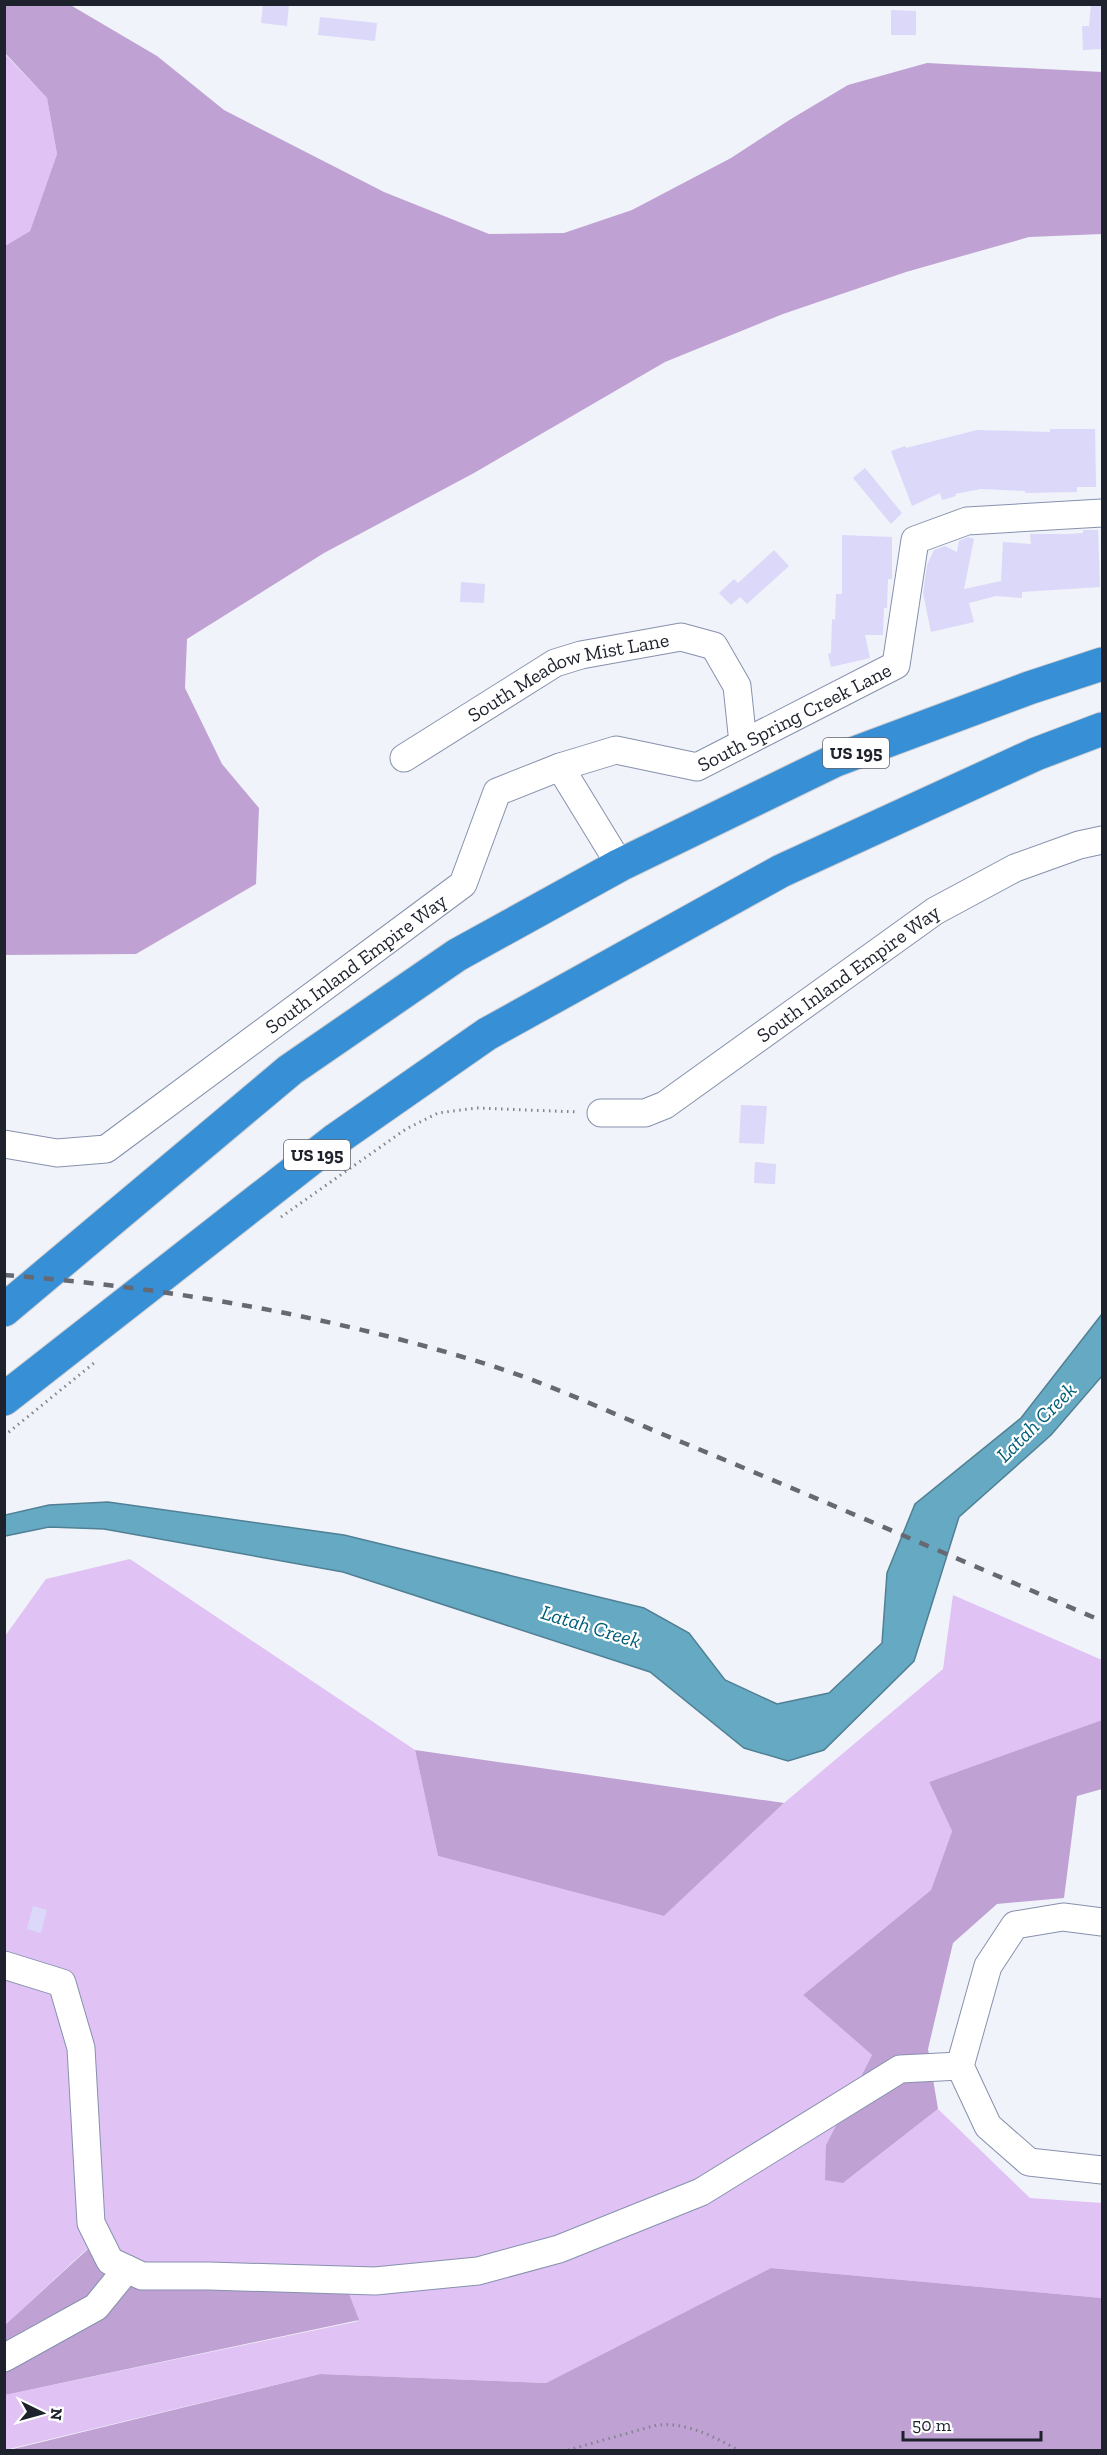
<svg xmlns="http://www.w3.org/2000/svg" width="1107" height="2455" font-family="'Zilla Slab',serif">
<rect width="100%" height="100%" fill="#f0f3f9"/>
<!-- green -->
<g fill="#e0c2f4">
<polygon points="4,53 47,98 57,154 30,231 5,246"/>
<polygon points="130,1559 415,1750 438,1856 664,1916 784,1803 943,1669 953,1595 1102,1660 1102,1720 929,1782 952,1831 931,1890 803,1995 872,2055 826,2145 843,2183 938,2109 1030,2198 1102,2203 1102,2298 771,2268 546,2383 320,2374 5,2450 5,2395 359,2321 105,2273 87,2249 5,2325 5,1636 46,1579"/>
</g>
<!-- forest -->
<g fill="#bfa1d3">
<polygon points="5,5 72,6 157,56 224,110 384,192 489,234 564,233 632,210 731,158 791,119 848,85 927,63 1102,72 1102,234 1029,237 906,272 783,314 665,362 474,473 324,553 187,639 185,688 222,764 259,808 256,884 136,954 5,955 5,246 30,231 57,154 47,98 5,53"/>
<polygon points="1102,1720 1102,1789 1077,1796 1064,1898 997,1904 953,1943 928,2049 938,2109 843,2183 825,2180 826,2145 872,2055 803,1995 931,1890 952,1831 929,1782"/>
<polygon points="415,1750 784,1803 664,1916 438,1856"/>
<polygon points="88,2249 105,2273 346,2286 359,2320 5,2395 5,2325"/>
<polygon points="771,2268 1102,2298 1102,2450 9,2450 320,2374 546,2383"/>
</g>
<!-- water -->
<polygon fill="#66a9c2" stroke="#508095" stroke-width="1.5" points="1102,1314 1102,1376 1051,1435 959,1517 914,1661 824,1750 788,1761 744,1748 650,1672 343,1572 104,1529 49,1527 5,1536 5,1515 49,1505 108,1502 344,1535 644,1608 689,1633 725,1680 777,1704 829,1693 882,1643 887,1573 915,1504 1021,1418"/>
<!-- building -->
<g fill="#dbd8fa">
<polygon points="263,4 289,4 287,26 261,23"/>
<polygon points="1091,4 1102,4 1102,49 1083,50 1082,26 1089,26"/>
<polygon points="891,10 916,11 916,35 891,35"/>
<polygon points="320,17 377,23 375,41 318,35"/>
<polygon points="1050,429 1095,429 1096,487 1077,487 1077,492 1025,493 1025,491 981,489 955,494 956,496 942,500 940,493 912,506 891,451 905,446 906,448 977,430 1050,432"/>
<polygon points="865,468 902,513 891,524 853,478"/>
<polygon points="1083,530 1098,530 1100,587 1022,592 1022,598 996,596 969,603 974,622 931,632 923,593 927,565 934,550 945,546 957,552 959,541 968,537 974,539 964,589 1001,581 1003,542 1031,544 1030,534 1067,534 1083,533"/>
<polygon points="842,535 892,537 892,579 888,579 887,608 884,608 883,635 865,635 870,658 831,667 828,654 831,653 832,619 835,620 836,594 842,594"/>
<polygon points="774,550 789,566 747,604 740,597 731,605 719,593 734,579 738,583"/>
<polygon points="461,582 485,584 484,603 460,602"/>
<polygon points="741,1105 767,1106 764,1144 739,1143"/>
<polygon points="755,1162 776,1164 775,1184 754,1183"/>
<polygon points="33,1906 47,1910 41,1933 27,1929"/>
</g>
<g fill="none" stroke-linecap="round" stroke-linejoin="round">
<defs>
<g id="minor">
<path id="s1" d="M404,758L555,663L581,655L681,637L714,646L737,686L743,743"/>
<polyline points="560,767 620,865"/>
<path id="s2" d="M601,1113H645L665,1105L935,911L1015,868L1079,845L1102,840"/>
<path id="s3" d="M4,1144L57,1153L106,1149L463,884L497,792L560,767L616,750L697,767L896,665L915,540L967,521L1102,513"/>
<polyline points="1102,1922 1063,1917 1015,1925 988,1966 960,2066 988,2126 1029,2162 1102,2170"/>
<polyline points="4,1965 62,1983 81,2048 91,2223 110,2261 142,2276 209,2276 375,2281 478,2271 559,2249 701,2192 900,2069 960,2066"/>
<polyline points="4,2358 96,2307 127,2269"/>
</g>
<g id="highway">
<polyline points="4,1310 290,1070 457,955 620,865 836,760 1029,688 1102,664"/>
<polyline points="4,1399 335,1140 487,1034 781,871 1036,754 1102,729"/>
</g>
</defs>
<!-- minor casing -->
<use href="#minor" stroke="#8691ad" stroke-width="29"/>
<!-- highway casing -->
<use href="#highway" stroke="#ceced1" stroke-width="35"/>
<!-- path -->
<g stroke="#81858e" stroke-width="3" stroke-dasharray="1.5 4.5" stroke-linecap="butt">
<polyline points="281,1217 406,1129 438,1113 477,1108 578,1112"/>
<polyline points="4,1436 94,1363"/>
<path d="M568,2450L657,2425C686,2422 713,2436 738,2450"/>
</g>
<!-- minor -->
<use href="#minor" stroke="#fff" stroke-width="27"/>
<!-- highway -->
<use href="#highway" stroke="#378fd6" stroke-width="33"/>
<!-- rail -->
<path stroke="#666972" stroke-width="4.5" stroke-dasharray="10 10" stroke-linecap="butt" d="M4,1275C163,1287 321,1314 473,1360C545,1381 615,1415 684,1443C824,1501 963,1561 1102,1621"/>
</g>
<g text-anchor="middle" dominant-baseline="central" stroke-width="4.5" stroke-linejoin="round" paint-order="stroke">
<!-- shield labels -->
<g fill="#fff" stroke="#62646c" stroke-width="1.5">
<rect x="823" y="738" width="66" height="30" rx="4.5"/>
<rect x="284" y="1140" width="66" height="30" rx="4.5"/>
</g>
<g font-size="18" font-weight="bold" fill="#1e222d">
<text x="856" y="753">US 195</text>
<text x="317" y="1155">US 195</text>
</g>
<!-- street labels -->
<g font-size="20" fill="#1e222d" stroke="#fff">
<text stroke="none"><textPath href="#s1" startOffset="186">South Meadow Mist Lane</textPath></text>
<text stroke="none"><textPath href="#s3" startOffset="964">South Spring Creek Lane</textPath></text>
<text stroke="none"><textPath href="#s3" startOffset="414">South Inland Empire Way</textPath></text>
<text stroke="none"><textPath href="#s2" startOffset="291">South Inland Empire Way</textPath></text>
</g>
<!-- water labels -->
<g font-size="21" font-style="italic" fill="#005e78" stroke="#fff">
<text transform="translate(1036 1422) rotate(-45)">Latah Creek</text>
<text transform="translate(591 1626) rotate(17)">Latah Creek</text>
</g>
</g>
<!-- border -->
<rect width="1107" height="2455" fill="none" stroke="#1e222d" stroke-width="12"/>
<!-- north arrow -->
<g transform="translate(42 2413) rotate(95)" stroke="#ffffff" stroke-width="4.5" paint-order="stroke">
<path d="M0-4.5L10 22L0 15L-10 22Z" fill="#1e222d"/>
<text y="-9" font-size="16" font-weight="bold" text-anchor="middle" fill="#1e222d">N</text>
</g>
<!-- scale -->
<path d="M903 2431v9h138v-9" fill="none" stroke="#1e222d" stroke-width="3"/>
<text x="912" y="2431" font-size="18" fill="#1e222d" stroke="#ffffff" stroke-width="4.5" paint-order="stroke">50 m</text>
</svg>
